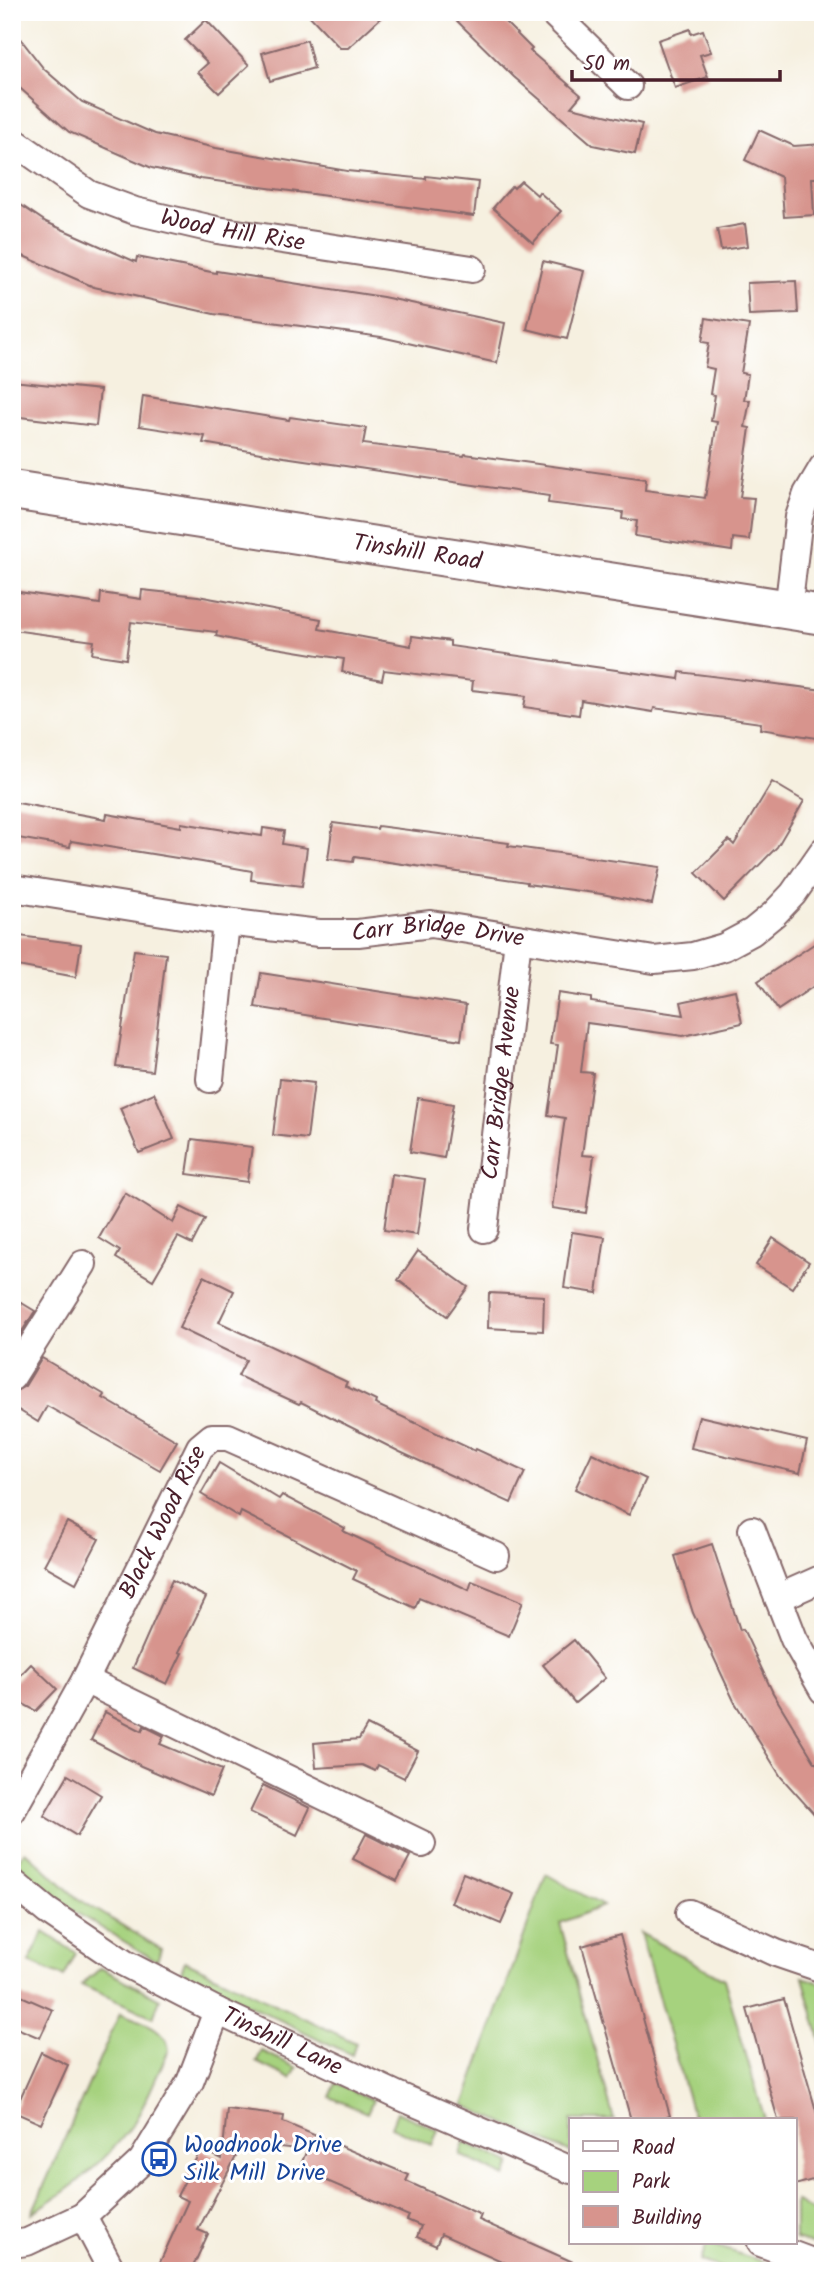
<svg xmlns="http://www.w3.org/2000/svg" width="835" height="2283" font-family="Kalam,sans-serif">
<rect width="100%" height="100%" fill="#fff"/>
<filter id="ink" filterUnits="userSpaceOnUse"><feTurbulence type="fractalNoise" baseFrequency=".0143" numOctaves="2"/><feDisplacementMap in="SourceGraphic" scale="14" xChannelSelector="R" yChannelSelector="G"/><feConvolveMatrix kernelMatrix="1 2 1 2 8 2 1 2 1" color-interpolation-filters="sRGB"/></filter>
<filter id="wash" filterUnits="userSpaceOnUse"><feTurbulence type="fractalNoise" baseFrequency=".00686" numOctaves="4" result="noise"/><feDisplacementMap in="SourceGraphic" scale="28" xChannelSelector="R" yChannelSelector="G"/><feGaussianBlur stdDeviation="1.57" result="paint"/><feColorMatrix in="noise" values="0 0 0 0 0 0 0 0 0 0 0 0 0 0 0 0 0 1.4 0 .05"/><feComposite in="paint" operator="in"/></filter>
<g filter="url(#wash)">
<rect width="100%" height="100%" fill="#f6f0e0"/>
<!-- green -->
<g fill="#a6d27e" stroke="#787854" stroke-width="2">
<polygon points="25,1851 77,1898 161,1949 157,1961 70,1909 15,1863"/>
<polygon points="546,1874 603,1906 560,1923 614,2120 571,2120 571,2153 464,2105"/>
<polygon points="44,1932 76,1953 64,1977 29,1962"/>
<polygon points="640,1933 724,1979 765,2120 694,2120"/>
<polygon points="185,1961 356,2043 352,2055 181,1972"/>
<polygon points="101,1968 160,1999 153,2017 81,1985"/>
<polygon points="803,1977 823,1984 823,2050"/>
<path d="M120,2013C140,2022 166,2026 169,2050C157,2074 147,2102 133,2124C106,2162 71,2189 32,2213Z"/>
<polygon points="262,2051 297,2068 291,2079 256,2062"/>
<polygon points="336,2083 373,2100 367,2113 330,2097"/>
<polygon points="397,2112 438,2130 432,2145 391,2127"/>
<polygon points="464,2142 511,2163 506,2177 460,2155"/>
<polygon points="795,2201 812,2211 823,2208 823,2248 795,2239"/>
<polygon points="707,2243 778,2267 777,2271 731,2271 701,2261"/>
</g>
<g id="blocks">
<!-- building -->
<g fill="#d7948d">
<polygon points="306,12 387,12 348,48 340,48"/>
<polygon points="448,12 495,12 532,49 530,51 581,95 571,107 642,124 635,154 593,145 514,77"/>
<polygon points="206,20 249,65 219,93 198,72 208,63 185,40"/>
<polygon points="12,28 44,69 82,102 155,134 216,148 347,171 426,179 426,176 478,182 474,216 201,179 152,168 69,132 12,81"/>
<polygon points="690,29 691,34 703,30 711,52 700,55 708,77 675,88 658,40"/>
<polygon points="307,40 314,68 270,81 262,53"/>
<polygon points="759,130 794,146 823,144 823,178 812,178 814,215 784,217 781,177 745,160"/>
<polygon points="521,181 537,195 539,192 561,211 533,243 493,208 512,186 514,188"/>
<polygon points="12,199 46,222 136,262 137,257 216,273 216,271 383,297 505,323 497,363 381,337 214,314 94,287 12,251"/>
<polygon points="745,224 748,246 721,250 717,229"/>
<polygon points="543,261 584,271 567,339 527,329"/>
<polygon points="796,281 798,313 749,315 747,283"/>
<polygon points="706,318 749,325 741,373 748,374 744,400 750,400 745,427 750,428 740,497 754,498 749,540 733,538 732,551 635,536 637,521 622,519 623,512 548,503 549,496 284,457 203,443 205,436 139,426 143,396 289,420 290,417 366,428 363,444 464,456 465,454 646,479 645,490 705,498 717,422 711,421 715,395 710,394 714,369 705,367 709,343 702,342"/>
<polygon points="12,381 100,390 96,426 12,416"/>
<polygon points="142,590 198,596 321,619 319,629 411,646 412,636 450,641 450,646 679,679 680,672 823,690 823,739 760,729 761,723 654,708 653,712 581,700 579,715 524,707 526,696 472,690 473,681 384,670 382,680 342,672 344,659 252,644 216,636 217,632 131,622 126,659 92,654 94,641 12,630 12,591 100,604 101,593 141,599"/>
<polygon points="772,782 804,801 777,847 724,901 696,873 729,840 734,845"/>
<polygon points="12,802 106,819 107,814 181,827 181,823 262,836 263,828 284,831 282,844 307,848 302,886 251,880 252,871 202,862 71,841 70,847 12,837"/>
<polygon points="333,823 377,829 378,826 509,843 508,846 660,867 652,904 602,894 527,884 527,882 354,857 353,862 328,859"/>
<polygon points="12,935 81,944 76,977 12,965"/>
<polygon points="823,938 823,980 778,1010 758,981"/>
<polygon points="134,950 166,954 152,1071 116,1067"/>
<polygon points="261,973 466,1005 461,1040 255,1007"/>
<polygon points="735,990 742,1023 683,1036 587,1023 581,1072 593,1073 582,1155 594,1156 586,1213 552,1208 565,1118 548,1115 558,1045 550,1044 558,993 591,998 591,1002 684,1015 681,1002"/>
<polygon points="280,1079 314,1083 307,1139 273,1135"/>
<polygon points="154,1093 174,1139 139,1153 120,1108"/>
<polygon points="418,1098 453,1104 444,1158 410,1152"/>
<polygon points="192,1139 252,1147 247,1182 187,1174"/>
<polygon points="392,1174 425,1179 417,1235 384,1230"/>
<polygon points="125,1193 173,1223 181,1207 205,1219 192,1244 178,1237 153,1280 116,1258 120,1251 99,1238"/>
<polygon points="572,1232 605,1237 597,1293 564,1288"/>
<polygon points="773,1238 809,1262 792,1288 756,1265"/>
<polygon points="418,1251 468,1287 447,1316 398,1280"/>
<polygon points="204,1276 234,1291 219,1322 347,1382 345,1386 376,1401 375,1404 475,1451 476,1449 525,1472 511,1503 400,1452 301,1402 299,1404 238,1376 246,1360 179,1328"/>
<polygon points="489,1293 544,1296 543,1331 488,1328"/>
<polygon points="12,1297 35,1311 12,1347"/>
<polygon points="42,1358 105,1395 103,1398 177,1441 160,1470 47,1406 38,1422 12,1406 12,1393 25,1386"/>
<polygon points="699,1416 807,1441 800,1473 691,1448"/>
<polygon points="592,1453 646,1479 629,1515 575,1489"/>
<polygon points="219,1463 279,1499 282,1495 345,1528 343,1531 396,1556 469,1590 472,1581 523,1602 509,1636 419,1598 415,1608 353,1579 357,1571 241,1512 239,1517 201,1494"/>
<polygon points="67,1522 99,1539 76,1583 44,1565"/>
<polygon points="712,1544 740,1630 743,1629 773,1693 814,1761 823,1770 823,1824 781,1777 734,1701 693,1613 675,1556"/>
<polygon points="172,1580 206,1597 179,1652 182,1653 167,1684 133,1668"/>
<polygon points="574,1640 605,1678 575,1703 543,1665"/>
<polygon points="31,1664 57,1689 36,1711 12,1698 12,1684"/>
<polygon points="105,1712 142,1731 144,1726 164,1736 160,1744 222,1770 211,1796 141,1766 91,1740"/>
<polygon points="367,1725 418,1751 404,1778 378,1765 375,1771 362,1765 316,1768 314,1743 359,1739"/>
<polygon points="68,1775 101,1795 77,1836 44,1816"/>
<polygon points="263,1785 310,1808 297,1835 250,1812"/>
<polygon points="366,1834 410,1856 397,1881 353,1859"/>
<polygon points="463,1873 514,1894 501,1924 451,1903"/>
<polygon points="620,1935 670,2116 654,2120 631,2120 582,1946"/>
<polygon points="12,1992 53,2010 40,2038 12,2026"/>
<polygon points="784,1999 823,2135 823,2177 795,2185 795,2120 778,2120 747,2009"/>
<polygon points="41,2052 68,2065 41,2124 14,2112"/>
<polygon points="227,2109 284,2116 283,2122 409,2175 406,2181 481,2215 479,2220 593,2271 501,2271 504,2262 441,2234 436,2246 417,2237 421,2226 407,2220 409,2216 299,2169 307,2150 243,2143 198,2230 208,2234 191,2271 156,2271 188,2201 177,2196 201,2149 222,2159"/>
</g>
</g>
</g>
<g filter="url(#ink)">
<use href="#blocks" fill-opacity="0" stroke="#86686a" stroke-width="2"/>
<g fill="none" stroke-linecap="round" stroke-linejoin="round">
<defs>
<g id="street">
<polyline points="552,12 628,86"/>
<path id="s1" d="M12,140L89,194L135,211L217,230L472,269"/>
<polyline points="788,610 799,517 807,494 823,467"/>
<path id="s2" d="M12,888L226,922L319,933H358L431,924L654,960L693,956L724,947L752,932L774,914L793,894L823,851"/>
<polyline points="210,1079 226,922"/>
<path id="s3" d="M484,1229L518,939"/>
<polyline points="12,1377 83,1264"/>
<polyline points="752,1530 794,1639 823,1690"/>
<polyline points="778,1598 823,1578"/>
<polyline points="85,1680 422,1844"/>
<path id="s4" d="M12,1811L85,1680L200,1447L212,1437H228L496,1556"/>
<path id="s5" d="M12,1882L47,1911L124,1963L217,2011L399,2096L571,2170"/>
<polyline points="689,1913 776,1953 823,1969"/>
<polyline points="83,2216 112,2271"/>
<polyline points="761,2243 823,2266"/>
<polyline points="12,2244 27,2242 83,2216 142,2161 190,2082 217,2011"/>
</g>
<g id="secondary">
<path id="s6" d="M12,490L823,615"/>
</g>
</defs>
<!-- street casing -->
<use href="#street" stroke="#86686a" stroke-width="30"/>
<!-- secondary casing -->
<use href="#secondary" stroke="#86686a" stroke-width="42"/>
<!-- street -->
<use href="#street" stroke="#fff" stroke-width="26"/>
<!-- secondary -->
<use href="#secondary" stroke="#fff" stroke-width="38"/>
</g>
</g>
<!-- icons -->
<defs>
<symbol id="bus-ring" viewBox="-11 -11 22 22"><circle r="9.5" fill="#fff" stroke="#1a4fb4" stroke-width="1.5"/><path d="M-5-6H5V4H4V6H2V4H-2V6H-4V4H-5ZM-3.5-4V0h7V-4ZM-3.5 1.2v1.5H-2V1.2ZM2 1.2v1.5H3.5V1.2Z" fill="#1a4fb4"/></symbol>
</defs>
<g fill-rule="evenodd">
<use href="#bus-ring" x="140" y="2140" width="38" height="38"/>
</g>
<g text-anchor="middle" dominant-baseline="central" stroke-width="6" stroke-linejoin="round" paint-order="stroke">
<!-- street labels -->
<g font-size="24" fill="#4a1f2b" stroke="#fff">
<text stroke="none"><textPath href="#s1" startOffset="243">Wood Hill Rise</textPath></text>
<text stroke="none"><textPath href="#s6" startOffset="410">Tinshill Road</textPath></text>
<text stroke="none"><textPath href="#s2" startOffset="430">Carr Bridge Drive</textPath></text>
<text stroke="none"><textPath href="#s3" startOffset="147">Carr Bridge Avenue</textPath></text>
<text stroke="none"><textPath href="#s4" startOffset="326">Black Wood Rise</textPath></text>
<text stroke="none"><textPath href="#s5" startOffset="315">Tinshill Lane</textPath></text>
</g>
<!-- transit labels -->
<g font-size="24" fill="#164399" stroke="#fff" text-anchor="start">
<text x="184" y="2145">Woodnook Drive<tspan x="184" dy="28">Silk Mill Drive</tspan></text>
</g>
</g>
<!-- margin -->
<rect width="835" height="2283" fill="none" stroke="#fff" stroke-width="42"/>
<!-- legend -->
<rect x="569" y="2118" width="228" height="126" fill="#ffffff" stroke="#b7a5aa" stroke-width="2"/>
<rect x="583" y="2141" width="35" height="10" fill="#ffffff" stroke="#b7a5aa" stroke-width="2"/>
<text x="632" y="2154" font-size="21" fill="#4a1f2b">Road</text>
<rect x="583" y="2171" width="35" height="21" fill="#a6d27e" stroke="#b7a5aa" stroke-width="2"/>
<text x="632" y="2188" font-size="21" fill="#4a1f2b">Park</text>
<rect x="583" y="2206" width="35" height="21" fill="#d7948d" stroke="#b7a5aa" stroke-width="2"/>
<text x="632" y="2224" font-size="21" fill="#4a1f2b">Building</text>
<!-- scale -->
<path d="M572 70v10h208v-10" fill="none" stroke="#4a1f2b" stroke-width="3.5"/>
<text x="583" y="70" font-size="21" fill="#4a1f2b" stroke="#ffffff" stroke-width="5" paint-order="stroke">50 m</text>
</svg>
